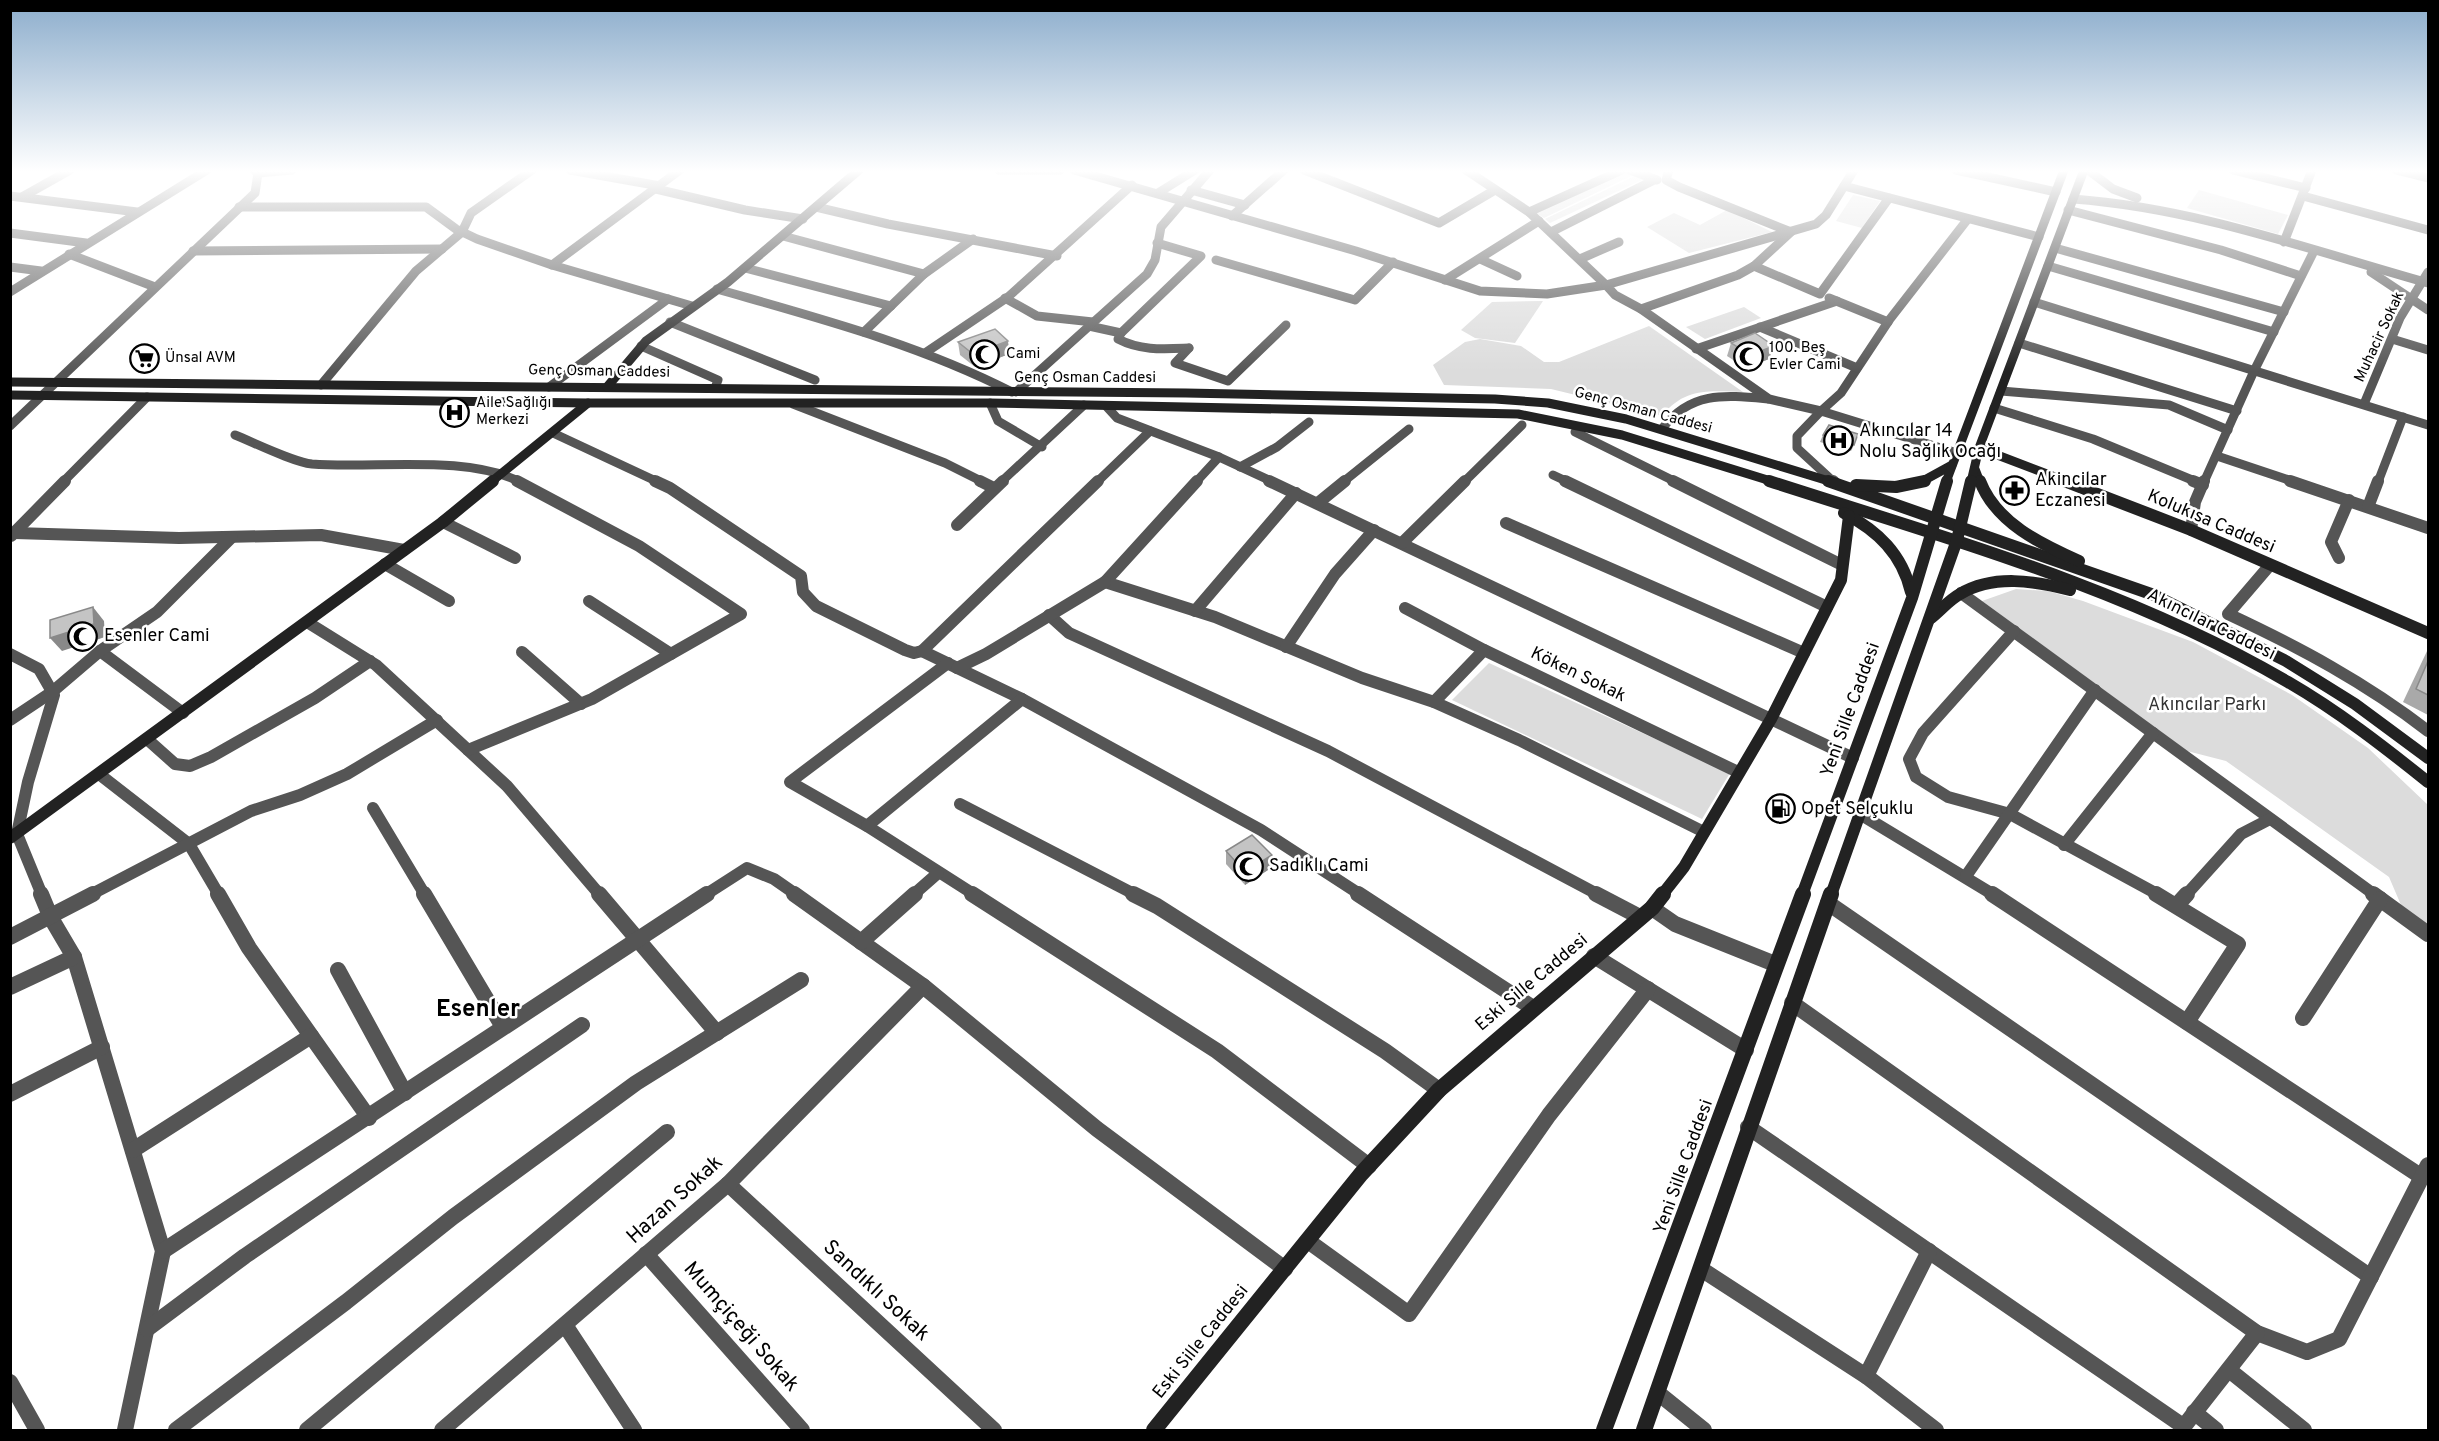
<svg xmlns="http://www.w3.org/2000/svg" width="2439" height="1441" font-family="Overpass,sans-serif">
<rect width="100%" height="100%" fill="#fff"/>
<!-- green -->
<g fill="#dcdcdc">
<polygon points="1627,171 1635,174 1544,218 1536,213"/>
<polygon points="1637,175 1644,179 1550,223 1545,219"/>
<polygon points="2199,190 2288,215 2278,234 2187,208"/>
<polygon points="1853,195 1880,201 1862,228 1836,221"/>
<polygon points="1727,210 1772,232 1689,253 1647,227 1674,213 1700,225"/>
<polygon points="1543,301 1515,343 1475,338 1461,330 1492,302"/>
<polygon points="1744,307 1761,318 1705,339 1686,327"/>
<path d="M1649,326L1743,392C1709,391 1685,387 1662,416L1551,389L1444,385L1433,365L1465,342L1480,339L1521,346L1544,362H1559Z"/>
<polygon points="2016,589 2048,591 2083,601 2193,642 2292,695 2368,748 2428,805 2428,929 2404,912 2389,877 2226,761 2187,751 1982,601"/>
<polygon points="1489,663 1730,773 1702,819 1452,700"/>
</g>
<g fill="none" stroke-linecap="round" stroke-linejoin="round">
<!-- street-far2 -->
<g stroke="#555" stroke-width="9">
<polyline points="254,170 258,173 292,170"/>
<polyline points="570,170 660,186"/>
<polyline points="999,170 1060,170"/>
<polyline points="1074,170 1356,251 1480,291 1547,294 1606,285 1529,212 1466,170"/>
<polyline points="1304,170 1439,223 1495,190"/>
<polyline points="1630,170 1657,180"/>
<polyline points="1669,170 1666,180 1679,187 1791,232 1754,266 1820,294 1889,198"/>
<polyline points="1854,170 1826,215 1816,224 1606,285 1615,295 1641,309 1769,399 1821,411 1841,393 1890,319 1967,220"/>
<polyline points="1956,170 2056,192"/>
<polyline points="2088,170 2113,189 2137,198"/>
<polyline points="2233,170 2306,188"/>
<polyline points="2396,170 2428,178"/>
<polyline points="1844,186 2039,237"/>
<polyline points="656,189 745,210 803,219"/>
<polyline points="1191,190 1245,205"/>
<polyline points="1158,193 1195,170"/>
<polyline points="10,196 137,212"/>
<polyline points="2303,196 2428,230"/>
<polyline points="22,197 70,170"/>
<path d="M2073,199C2196,208 2310,250 2428,283"/>
<polyline points="239,207 426,207 456,229 477,239 552,265 692,306"/>
<polyline points="816,207 888,224 1057,256"/>
<polyline points="2068,210 2221,250 2301,276"/>
<polyline points="1529,212 1622,170"/>
<polyline points="1232,216 1284,170"/>
<polyline points="1551,232 1654,180"/>
<polyline points="10,233 86,243"/>
<polyline points="783,236 924,274"/>
<polyline points="2284,242 2312,170"/>
<polyline points="2055,248 2284,312"/>
<polyline points="193,251 442,249"/>
<polyline points="69,254 155,287"/>
<polyline points="1480,259 1517,276"/>
<polyline points="1580,259 1619,242"/>
<polyline points="1216,260 1355,300 1393,262"/>
<polyline points="552,265 680,170"/>
<polyline points="2048,266 2274,332"/>
<polyline points="10,267 41,271"/>
<polyline points="745,268 891,306"/>
<polyline points="2371,272 2428,310"/>
<polyline points="1445,280 1539,221"/>
<path d="M717,289C818,318 918,344 1012,392"/>
<polyline points="10,292 207,170"/>
<polyline points="1005,298 1037,316 1093,322"/>
<polyline points="1829,298 1888,322"/>
<polyline points="2034,302 2428,425"/>
<polyline points="1641,309 1738,275 1754,266"/>
<polyline points="670,322 815,380"/>
<polyline points="1089,326 1121,333 1201,256 1157,243"/>
<polyline points="1760,327 1857,368"/>
<polyline points="864,332 924,274 973,239"/>
<path d="M1121,333L1118,339C1141,351 1164,349 1189,348"/>
<polyline points="2392,339 2428,350"/>
<polyline points="2019,343 2237,411"/>
<polyline points="641,346 718,380 715,388"/>
<polyline points="1189,348 1175,363 1228,381 1286,325"/>
<polyline points="1696,349 1837,301"/>
<polyline points="925,353 1008,297 1132,185"/>
<polyline points="321,385 416,271 462,232 471,213 532,170"/>
<polyline points="549,387 668,299"/>
<polyline points="2001,391 2169,405 2228,430"/>
<polyline points="1016,392 1147,274 1155,260 1161,227 1210,170"/>
<polyline points="990,403 998,421 1042,447"/>
<polyline points="793,404 945,463 983,482"/>
<polyline points="2364,404 2400,318 2428,272"/>
<polyline points="1106,406 1117,418 1219,457 1273,482"/>
<polyline points="1994,408 2093,439 2197,482"/>
<polyline points="10,426 255,193 258,173"/>
<path d="M1662,429C1690,391 1725,395 1768,399"/>
<polyline points="1575,432 1676,482"/>
<polyline points="553,433 658,482"/>
<path d="M235,435C255,443 293,462 312,464C374,469 466,454 520,482"/>
<polyline points="2217,456 2295,482"/>
<polyline points="1240,467 1277,447 1309,422"/>
<polyline points="1553,475 1568,482"/>
<polyline points="63,482 147,397"/>
<polyline points="1001,482 1084,405"/>
<polyline points="1097,482 1150,431"/>
<polyline points="1196,482 1219,457"/>
<polyline points="1343,482 1409,429"/>
<polyline points="1464,482 1522,425"/>
<polyline points="1834,482 1797,448 1797,436 1821,411 1957,453"/>
<polyline points="2204,482 2254,371 2314,251"/>
<polyline points="2378,482 2403,417"/>
</g>
<!-- street-far1 -->
<g stroke="#555" stroke-width="12">
<polyline points="655,481 670,488 801,576 803,592 816,606 905,650 914,653 922,651"/>
<polyline points="980,481 994,488"/>
<polyline points="1098,481 922,651 1022,699 1261,830 1361,895"/>
<polyline points="1197,481 1105,582 1215,617 1362,678 1434,702 1519,740 1704,832"/>
<polyline points="1269,481 1853,758"/>
<polyline points="1565,481 1827,607"/>
<polyline points="1673,481 1842,565"/>
<polyline points="1833,481 1835,483"/>
<polyline points="2193,481 2203,485"/>
<polyline points="2290,481 2428,528"/>
<polyline points="1318,503 1345,481"/>
<polyline points="2368,507 2378,481"/>
<polyline points="443,522 515,558"/>
<polyline points="1506,523 1804,653"/>
<polyline points="957,525 1003,481"/>
<polyline points="2191,530 2195,502 2204,481"/>
<polyline points="15,533 179,538 321,535 404,550"/>
<polyline points="11,536 65,481"/>
<polyline points="1402,543 1465,481"/>
<polyline points="2339,558 2331,542 2349,500"/>
<polyline points="385,564 449,601"/>
<path d="M2270,565L2228,614C2299,647 2366,683 2428,731"/>
<polyline points="1961,593 2375,895"/>
<polyline points="589,601 671,654"/>
<polyline points="1405,608 1484,650 1738,772"/>
<polyline points="1195,611 1296,493"/>
<polyline points="1049,615 1069,633 1328,751 1599,895"/>
<polyline points="307,622 376,665 507,786 600,895"/>
<polyline points="2014,631 1923,733 1909,759 1916,777 1948,797 2010,814 2159,895"/>
<polyline points="1286,647 1335,574 1374,530"/>
<polyline points="100,651 183,713"/>
<polyline points="522,652 581,704"/>
<polyline points="10,654 39,669 54,695 28,782 17,834 42,895"/>
<polyline points="948,663 790,782 867,826 975,895"/>
<polyline points="957,668 986,654 1105,582"/>
<polyline points="1434,702 1484,650"/>
<polyline points="10,720 52,692 100,651 157,612 232,537"/>
<polyline points="147,739 175,764 190,766 211,757 315,698 370,661"/>
<polyline points="468,750 592,699 741,614 639,546 517,481"/>
<polyline points="99,774 189,844 219,895"/>
<polyline points="960,804 1136,895"/>
<polyline points="373,808 425,895"/>
<polyline points="1860,814 1994,895"/>
<polyline points="867,826 1022,699"/>
<polyline points="2064,845 2153,733"/>
<polyline points="1966,876 2095,690"/>
<polyline points="90,895 251,811 300,795 347,774 437,720"/>
<polyline points="705,895 747,868 774,879 797,895"/>
<polyline points="913,895 938,873"/>
<polyline points="2186,895 2241,834 2270,819"/>
</g>
<!-- street -->
<g stroke="#555" stroke-width="16">
<polyline points="41,894 51,918 74,957 163,1251 125,1430"/>
<polyline points="218,894 249,948 369,1118"/>
<polyline points="424,894 503,1027"/>
<polyline points="599,894 717,1033"/>
<polyline points="794,894 923,986 1097,1129 1285,1269"/>
<polyline points="972,894 1217,1051 1369,1166"/>
<polyline points="1133,894 1157,906 1385,1051 1439,1090"/>
<polyline points="1358,894 1533,1008"/>
<polyline points="1596,894 1640,917"/>
<polyline points="1992,894 2422,1177"/>
<polyline points="2156,894 2238,944 2187,1022"/>
<polyline points="2373,894 2428,934"/>
<polyline points="1828,903 2371,1277"/>
<polyline points="2177,905 2187,894"/>
<polyline points="1652,908 1675,924 1775,964"/>
<polyline points="10,937 93,894"/>
<polyline points="861,942 915,894"/>
<polyline points="1594,956 1746,1050"/>
<polyline points="338,970 405,1093"/>
<polyline points="10,987 74,957"/>
<polyline points="1792,1003 2257,1333 2307,1352 2339,1339 2428,1165"/>
<polyline points="2303,1018 2380,899"/>
<polyline points="10,1094 102,1047"/>
<polyline points="1748,1127 2183,1426"/>
<polyline points="133,1150 311,1036"/>
<polyline points="728,1184 994,1430"/>
<polyline points="1308,1241 1409,1314 1549,1115 1648,989"/>
<polyline points="163,1251 707,894"/>
<polyline points="646,1254 802,1430"/>
<polyline points="1701,1269 1866,1376 1936,1430"/>
<polyline points="565,1325 634,1430"/>
<polyline points="147,1329 245,1256 582,1025"/>
<polyline points="2229,1370 2304,1430"/>
<polyline points="1866,1376 1929,1251"/>
<polyline points="10,1382 37,1430"/>
<polyline points="1658,1393 1704,1430"/>
<polyline points="2194,1412 2216,1430"/>
<polyline points="176,1430 346,1302 453,1217 636,1083 801,980"/>
<polyline points="307,1430 667,1132"/>
<polyline points="442,1430 728,1184 923,986"/>
<polyline points="2181,1430 2257,1333"/>
</g>
<!-- secondary-far2 -->
<g stroke="#222" stroke-width="9">
<polyline points="10,382 1186,393 1495,399 1548,403 1626,419 1832,482"/>
<polyline points="607,387 646,341 728,282 859,170"/>
<polyline points="10,395 588,403 990,403 1518,414 1622,435 1774,482"/>
<polyline points="1979,448 2068,482"/>
<polyline points="1975,469 1980,482"/>
<polyline points="491,482 588,403"/>
<polyline points="1921,482 1952,465"/>
<polyline points="1946,482 2064,170"/>
<polyline points="1971,482 1979,448 2084,170"/>
</g>
<!-- secondary-far1 -->
<g stroke="#222" stroke-width="12">
<path d="M1769,481C1945,538 2128,588 2288,682C2338,711 2383,746 2428,782"/>
<polyline points="1828,481 2154,595 2286,661 2355,704 2428,758"/>
<path d="M1980,481C1996,523 2041,544 2079,561"/>
<polyline points="2064,481 2191,530 2428,633"/>
<polyline points="1856,485 1896,487 1925,481"/>
<path d="M1844,513C1878,531 1902,554 1911,592"/>
<path d="M1931,618C1941,610 1949,600 1960,594C1994,574 2034,581 2070,590"/>
<polyline points="10,838 443,522 493,481"/>
<polyline points="1662,895 1684,867 1771,719 1841,580 1849,516"/>
<polyline points="1802,895 1912,598 1947,481"/>
<polyline points="1831,895 1957,540 1971,481"/>
</g>
<!-- secondary -->
<g stroke="#222" stroke-width="16">
<polyline points="1154,1430 1361,1174 1439,1090 1652,908 1663,894"/>
<polyline points="1604,1430 1803,894"/>
<polyline points="1644,1430 1831,894"/>
</g>
</g>
<!-- wall -->
<g fill="#a9a9a9">
<polygon points="1008,341 1009,354 975,367 960,355 958,342"/>
<polygon points="1731,343 1774,346 1769,359 1746,368 1727,356"/>
<polygon points="1823,435 1854,445 1851,451 1820,442"/>
<polygon points="2428,649 2428,715 2403,702"/>
<polygon points="1226,851 1272,855 1271,868 1245,885 1226,864"/>
</g>
<!-- shaded-wall -->
<g fill="#898989">
<polygon points="1008,341 1009,354 975,367 973,354"/>
<polygon points="1774,346 1769,359 1746,368 1750,355"/>
<polygon points="93,607 104,621 105,637 62,651 50,638"/>
<polygon points="1272,855 1271,868 1245,885 1245,872"/>
</g>
<!-- building -->
<g fill="#c4c4c4" stroke="#898989" stroke-width="1.5">
<polygon points="995,329 1008,341 973,354 958,342"/>
<polygon points="1755,333 1774,346 1750,355 1731,343"/>
<polygon points="1829,425 1858,434 1854,445 1823,435"/>
<polygon points="93,607 94,624 50,638 50,620"/>
<polygon points="2428,661 2428,695 2416,689"/>
<polygon points="1252,835 1272,855 1245,872 1226,851"/>
</g>
<!-- sky -->
<linearGradient id="sky" x2="0" y2="1"><stop stop-color="#8cadcc"/><stop offset="0.46" stop-color="#fff"/><stop offset="1" stop-color="#fff" stop-opacity="0"/></linearGradient>
<rect width="2439" height="372" fill="url(#sky)"/>
<!-- icons -->
<defs>
<symbol id="mosque-ring" viewBox="-11 -11 22 22"><circle r="9.5" fill="#fff" stroke="#000" stroke-width="1.5"/><path d="M3.5-4.9A6 6 0 1 0 3.5 4.9A5 5 0 1 1 3.5-4.9Z" fill="#000"/></symbol>
<symbol id="supermarket-ring" viewBox="-11 -11 22 22"><circle r="9.5" fill="#fff" stroke="#000" stroke-width="1.5"/><path d="M-6-5.5h2.5l.6 2H6L4.5 2H-2.5L-4.4-4H-6ZM-1.5 3.2a1.3 1.3 0 1 0 .1 0ZM3 3.2a1.3 1.3 0 1 0 .1 0Z" fill="#000"/></symbol>
<symbol id="hospital-ring" viewBox="-11 -11 22 22"><circle r="9.5" fill="#fff" stroke="#000" stroke-width="1.5"/><path d="M-5-5h3v3.5h4V-5h3V5h-3V1.5h-4V5h-3Z" fill="#000"/></symbol>
<symbol id="pharmacy-ring" viewBox="-11 -11 22 22"><circle r="9.5" fill="#fff" stroke="#000" stroke-width="1.5"/><path d="M-2-6h4v4h4v4h-4v4h-4v-4h-4v-4h4Z" fill="#000"/></symbol>
<symbol id="fuel-ring" viewBox="-11 -11 22 22"><circle r="9.5" fill="#fff" stroke="#000" stroke-width="1.5"/><path d="M-5.5-6h7V0h2V4h1.3V-2.5L3-4.5l.8-.8L6-3V5H2.5V1h-1V6h-7ZM-4.2-4.7v3.2H.2V-4.7Z" fill="#000"/></symbol>
</defs>
<g fill-rule="evenodd">
<use href="#mosque-ring" x="968" y="338" width="33" height="33"/>
<use href="#mosque-ring" x="1732" y="340" width="33" height="33"/>
<use href="#supermarket-ring" x="128" y="342" width="33" height="33"/>
<use href="#hospital-ring" x="438" y="396" width="33" height="33"/>
<use href="#hospital-ring" x="1822" y="424" width="33" height="33"/>
<use href="#pharmacy-ring" x="1998" y="474" width="33" height="33"/>
<use href="#mosque-ring" x="66" y="620" width="33" height="33"/>
<use href="#fuel-ring" x="1764" y="792" width="33" height="33"/>
<use href="#mosque-ring" x="1232" y="850" width="33" height="33"/>
</g>
<g text-anchor="middle" dominant-baseline="central" stroke-width="5" stroke-linejoin="round" paint-order="stroke">
<!-- far-street labels -->
<g font-size="15" fill="#000" stroke="#fff">
<text transform="translate(2380 337) rotate(-65)">Muhacir Sokak</text>
<text transform="translate(599 372) rotate(1)">Genç Osman Caddesi</text>
<text x="1085" y="378">Genç Osman Caddesi</text>
<text transform="translate(1643 411) rotate(15)">Genç Osman Caddesi</text>
</g>
<!-- far-poi labels -->
<g font-size="15" fill="#000" stroke="#fff" text-anchor="start">
<text x="1769" y="348">100. Beş<tspan x="1769" dy="17">Evler Cami</tspan></text>
<text x="1006" y="354">Cami</text>
<text x="165" y="358">Ünsal AVM</text>
<text x="476" y="403">Aile Sağlığı<tspan x="476" dy="17">Merkezi</tspan></text>
</g>
<!-- poi labels -->
<g font-size="18" fill="#000" stroke="#fff" text-anchor="start">
<text x="1859" y="431">Akıncılar 14<tspan x="1859" dy="21">Nolu Sağlık Ocağı</tspan></text>
<text x="2035" y="480">Akincilar<tspan x="2035" dy="21">Eczanesi</tspan></text>
<text x="104" y="636">Esenler Cami</text>
<text x="1801" y="809">Opet Selçuklu</text>
<text x="1269" y="866">Sadıklı Cami</text>
</g>
<!-- street labels -->
<g font-size="18" fill="#000" stroke="#fff">
<text transform="translate(2211 522) rotate(23)">Kolukısa Caddesi</text>
<text transform="translate(2211 625) rotate(26)">Akıncılar Caddesi</text>
<text transform="translate(1578 675) rotate(26)">Köken Sokak</text>
<text transform="translate(1851 710) rotate(-70)">Yeni Sille Caddesi</text>
<text transform="translate(1532 983) rotate(-40)">Eski Sille Caddesi</text>
<text transform="translate(1684 1167) rotate(-70)">Yeni Sille Caddesi</text>
<text transform="translate(1201 1342) rotate(-51)">Eski Sille Caddesi</text>
</g>
<!-- park labels -->
<g font-size="18" fill="#333" stroke="#fff">
<text x="2207" y="705">Akıncılar Parkı</text>
</g>
<!-- near-street labels -->
<g font-size="21" fill="#000" stroke="#fff">
<text transform="translate(675 1200) rotate(-42)">Hazan Sokak</text>
<text transform="translate(876 1291) rotate(43)">Sandıklı Sokak</text>
<text transform="translate(741 1327) rotate(49)">Mumçiçeği Sokak</text>
</g>
<!-- district labels -->
<g font-size="24" font-weight="bold" fill="#000" stroke="#fff">
<text x="478" y="1010">Esenler</text>
</g>
</g>
<!-- border -->
<rect width="2439" height="1441" fill="none" stroke="#000000" stroke-width="24"/>
</svg>
